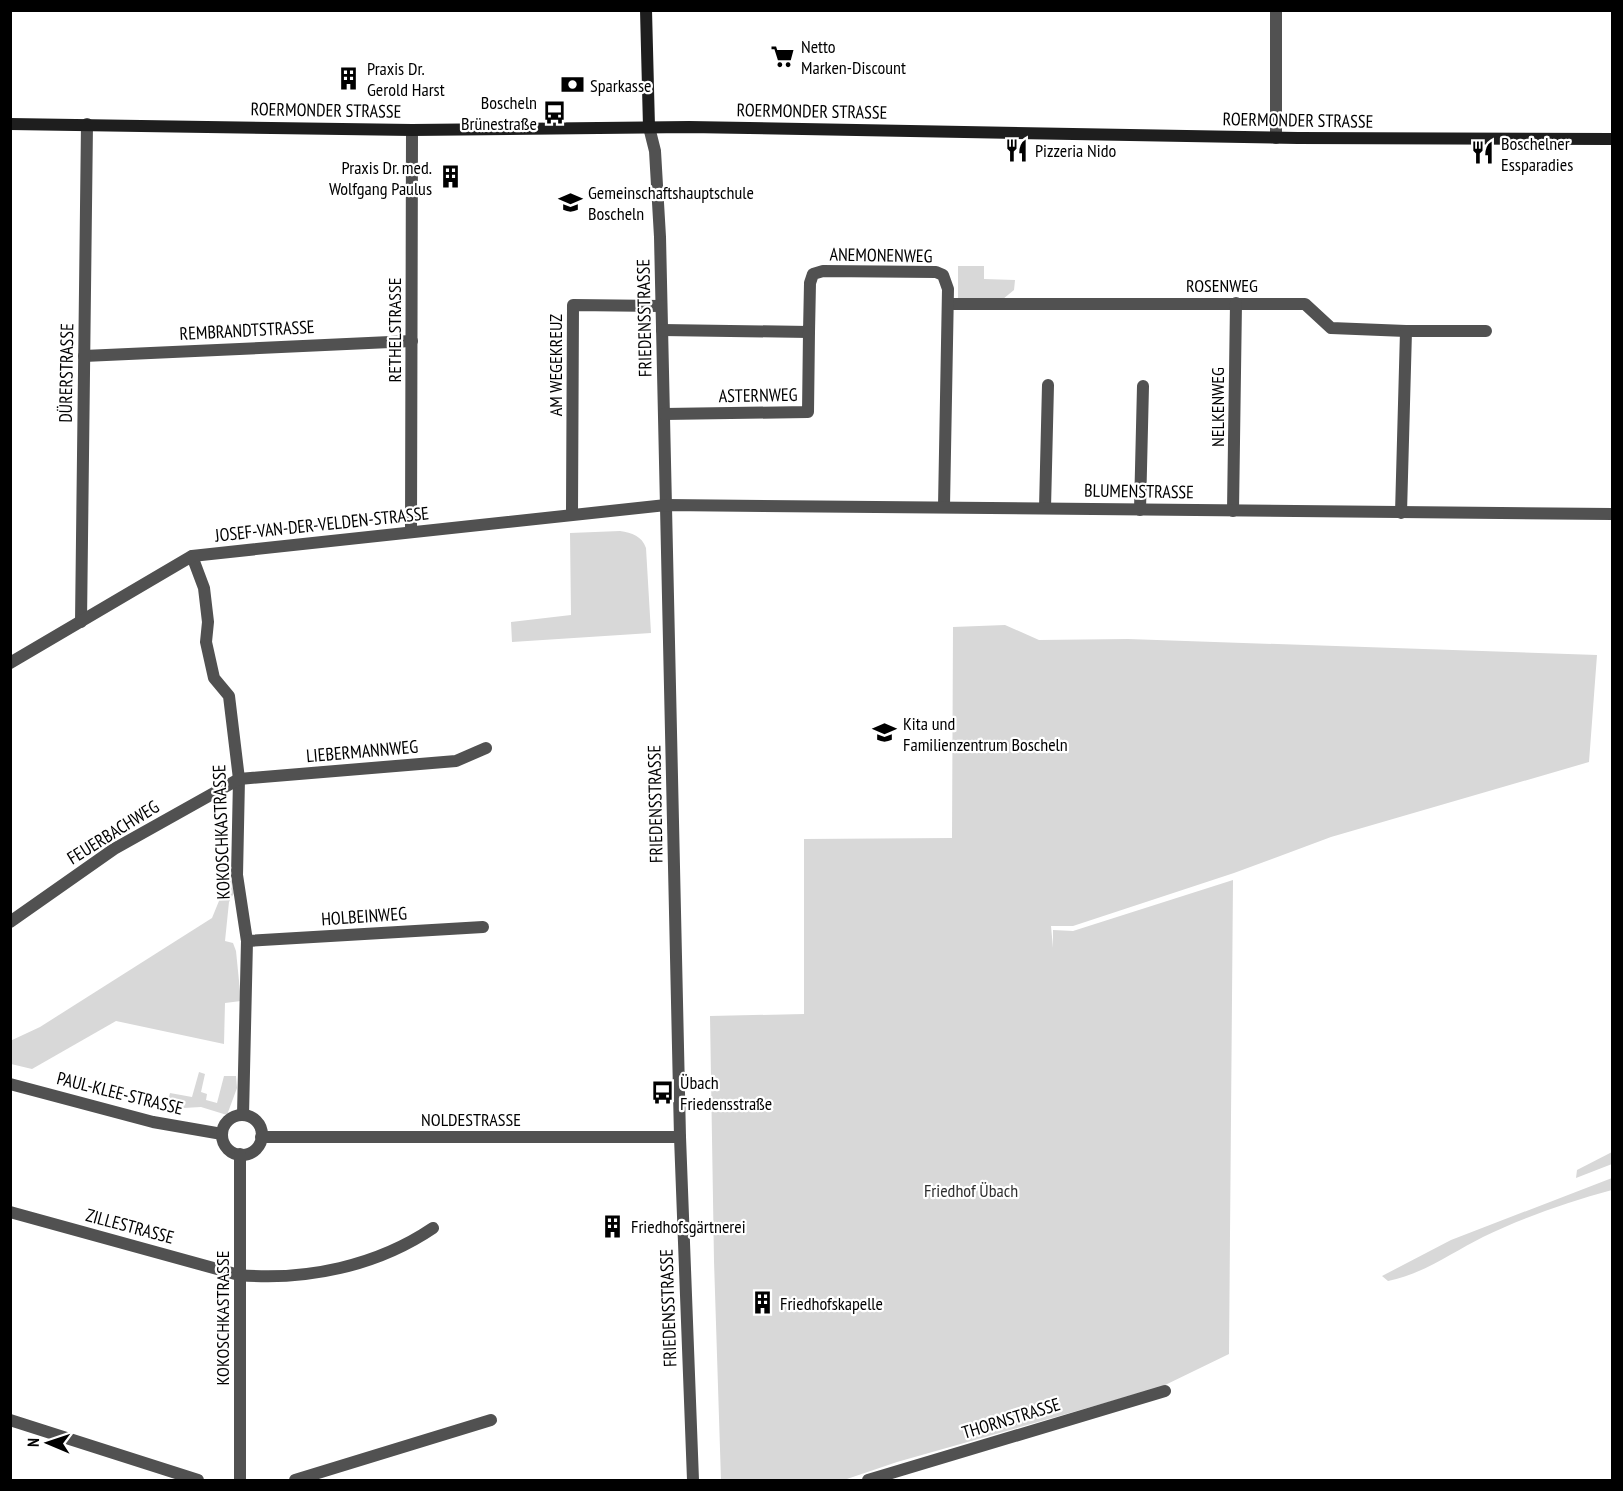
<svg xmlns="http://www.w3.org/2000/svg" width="1623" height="1491" font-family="'PT Sans Narrow',sans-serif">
<rect width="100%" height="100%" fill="#fff"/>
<!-- green -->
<g fill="#d8d8d8">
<polygon points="958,266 984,266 984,279 1015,280 1014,290 1003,299 958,298"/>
<path d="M620,531C632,533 642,536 646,548L651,633L512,642L511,622L571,615L570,533Z"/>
<polygon points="1005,625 1039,640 1128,639 1597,655 1589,762 1331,837 1234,873 1073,926 1051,926 1053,948 1053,930 1073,931 1233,880 1229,1354 1161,1387 897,1462 844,1480 721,1480 714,1261 710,1016 804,1014 804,839 952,838 953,627"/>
<polygon points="224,860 228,866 234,893 229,902 225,941 233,943 236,951 241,1001 225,1003 224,1044 116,1021 32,1069 11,1064 10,1041 40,1027 212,918 221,896 219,865"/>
<polygon points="199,1072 205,1074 201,1092 207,1094 206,1100 217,1103 224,1076 236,1076 237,1088 227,1115 201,1107 166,1109 170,1093 192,1097"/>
<polygon points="1612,1152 1612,1164 1576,1178 1577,1170"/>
<path d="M1612,1178V1190C1568,1202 1525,1217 1483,1237C1453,1252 1421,1275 1388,1281L1382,1276L1451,1240Z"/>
</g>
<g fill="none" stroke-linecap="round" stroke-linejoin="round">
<!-- street -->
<g stroke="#515151" stroke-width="12">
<polyline points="649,127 655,151 660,237 680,1137 693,1480"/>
<polyline points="1276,138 1276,10"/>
<polyline points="948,304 1305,304 1331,328 1406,331 1486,331"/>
<polyline points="662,330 809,332 810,283 813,274 823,271 936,272 943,275 948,289 944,506"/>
<polyline points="84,356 412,341"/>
<polyline points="664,414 808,412 809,332"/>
<polyline points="1045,508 1048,385"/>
<polyline points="1140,510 1143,386"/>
<polyline points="1233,511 1236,303"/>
<polyline points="572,513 573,305 661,306"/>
<polyline points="1401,513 1406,331"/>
<polyline points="411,531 412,130"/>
<polyline points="192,556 204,588 208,622 206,642 214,678 229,696 239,779 237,875 247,941 243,1115"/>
<polyline points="81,622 87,124"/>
<polyline points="10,663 192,556 666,505 1612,514"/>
<polyline points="10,922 114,849 239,779 456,761 486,748"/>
<polyline points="247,941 483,927"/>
<polyline points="10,1084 153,1122 222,1134"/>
<circle cx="242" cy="1135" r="20"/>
<polyline points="261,1137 680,1137"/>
<path d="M10,1212L239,1275C306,1281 377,1266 433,1228"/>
<polyline points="10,1420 198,1480"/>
<polyline points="240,1480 240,1154"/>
<polyline points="295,1480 491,1420"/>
<polyline points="868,1480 1165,1391"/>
</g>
<!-- secondary -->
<g stroke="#1e1e1e" stroke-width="12">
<polyline points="646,10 649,127"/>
<polyline points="10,124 412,130 689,127 1298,138 1612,139"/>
</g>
</g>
<!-- icons -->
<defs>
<symbol id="supermarket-bare" viewBox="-9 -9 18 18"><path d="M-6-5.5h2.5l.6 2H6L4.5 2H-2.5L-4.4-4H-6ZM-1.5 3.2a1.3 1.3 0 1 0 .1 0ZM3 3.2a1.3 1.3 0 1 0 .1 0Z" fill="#000" stroke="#fff" stroke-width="2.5" paint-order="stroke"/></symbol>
<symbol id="building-bare" viewBox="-9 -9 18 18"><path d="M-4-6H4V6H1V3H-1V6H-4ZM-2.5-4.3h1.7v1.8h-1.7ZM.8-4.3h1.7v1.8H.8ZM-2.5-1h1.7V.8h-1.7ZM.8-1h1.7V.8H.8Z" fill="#000" stroke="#fff" stroke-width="2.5" paint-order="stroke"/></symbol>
<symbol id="bank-bare" viewBox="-9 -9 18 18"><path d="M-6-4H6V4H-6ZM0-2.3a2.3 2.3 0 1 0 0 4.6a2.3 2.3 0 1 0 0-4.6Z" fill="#000" stroke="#fff" stroke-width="2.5" paint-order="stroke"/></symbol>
<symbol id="bus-bare" viewBox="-9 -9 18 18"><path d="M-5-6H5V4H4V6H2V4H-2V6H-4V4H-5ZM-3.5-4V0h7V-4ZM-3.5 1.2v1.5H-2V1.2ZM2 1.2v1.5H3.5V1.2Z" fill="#000" stroke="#fff" stroke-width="2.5" paint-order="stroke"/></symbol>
<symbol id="restaurant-bare" viewBox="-9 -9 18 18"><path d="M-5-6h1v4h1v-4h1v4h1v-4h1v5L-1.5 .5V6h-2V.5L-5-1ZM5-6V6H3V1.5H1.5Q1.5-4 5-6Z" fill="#000" stroke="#fff" stroke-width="2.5" paint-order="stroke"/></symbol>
<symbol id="school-bare" viewBox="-9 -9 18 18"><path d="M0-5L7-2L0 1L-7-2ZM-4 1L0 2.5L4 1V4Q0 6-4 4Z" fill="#000" stroke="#fff" stroke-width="2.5" paint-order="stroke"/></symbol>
</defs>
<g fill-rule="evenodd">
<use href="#supermarket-bare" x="766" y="40" width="33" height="33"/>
<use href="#building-bare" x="332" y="62" width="33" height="33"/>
<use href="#bank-bare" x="556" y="68" width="33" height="33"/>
<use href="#bus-bare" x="538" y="96" width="33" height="33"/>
<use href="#restaurant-bare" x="1000" y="134" width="33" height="33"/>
<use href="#restaurant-bare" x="1466" y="136" width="33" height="33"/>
<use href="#building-bare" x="434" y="160" width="33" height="33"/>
<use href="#school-bare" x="554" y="186" width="33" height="33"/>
<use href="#school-bare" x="868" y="716" width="33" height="33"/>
<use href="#bus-bare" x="646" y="1076" width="33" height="33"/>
<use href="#building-bare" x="596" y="1210" width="33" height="33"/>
<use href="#building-bare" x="746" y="1286" width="33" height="33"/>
</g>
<g text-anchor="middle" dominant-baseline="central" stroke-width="4.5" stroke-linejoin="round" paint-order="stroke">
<!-- poi labels -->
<g font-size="18" fill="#000" stroke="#fff" text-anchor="start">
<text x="801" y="46">Netto<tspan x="801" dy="21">Marken-Discount</tspan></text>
<text x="367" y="68">Praxis Dr.<tspan x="367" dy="21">Gerold Harst</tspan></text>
<text x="590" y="85">Sparkasse</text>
<text x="537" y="102" text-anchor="end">Boscheln<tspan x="537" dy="21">Brünestraße</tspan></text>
<text x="1501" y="143">Boschelner<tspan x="1501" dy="21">Essparadies</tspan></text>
<text x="1035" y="150">Pizzeria Nido</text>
<text x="432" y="167" text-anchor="end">Praxis Dr. med.<tspan x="432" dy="21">Wolfgang Paulus</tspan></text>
<text x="588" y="192">Gemeinschaftshauptschule<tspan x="588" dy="21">Boscheln</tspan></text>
<text x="903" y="723">Kita und<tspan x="903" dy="21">Familienzentrum Boscheln</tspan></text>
<text x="680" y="1082">Übach<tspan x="680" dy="21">Friedensstraße</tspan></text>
<text x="631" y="1226">Friedhofsgärtnerei</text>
<text x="780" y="1303">Friedhofskapelle</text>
</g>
<!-- street labels -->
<g font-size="18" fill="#000" stroke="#fff">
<text transform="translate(326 110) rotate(1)">ROERMONDER STRASSE</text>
<text transform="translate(812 111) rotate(1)">ROERMONDER STRASSE</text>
<text transform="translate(1298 120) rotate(1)">ROERMONDER STRASSE</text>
<text transform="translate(881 255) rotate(1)">ANEMONENWEG</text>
<text x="1222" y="285">ROSENWEG</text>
<text transform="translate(644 318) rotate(-91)">FRIEDENSSTRASSE</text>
<text transform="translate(247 330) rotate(-3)">REMBRANDTSTRASSE</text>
<text transform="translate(394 330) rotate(-90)">RETHELSTRASSE</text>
<text transform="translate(555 365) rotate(-90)">AM WEGEKREUZ</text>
<text transform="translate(66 373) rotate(-89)">DÜRERSTRASSE</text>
<text transform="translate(758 395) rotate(-1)">ASTERNWEG</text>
<text transform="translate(1217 407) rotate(-90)">NELKENWEG</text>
<text transform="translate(1139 491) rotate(1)">BLUMENSTRASSE</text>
<text transform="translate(322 524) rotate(-6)">JOSEF-VAN-DER-VELDEN-STRASSE</text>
<text transform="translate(362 751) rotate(-5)">LIEBERMANNWEG</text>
<text transform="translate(655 804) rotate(-91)">FRIEDENSSTRASSE</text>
<text transform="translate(113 832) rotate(-32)">FEUERBACHWEG</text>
<text transform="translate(221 832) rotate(-92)">KOKOSCHKASTRASSE</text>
<text transform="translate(364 916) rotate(-4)">HOLBEINWEG</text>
<text transform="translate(120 1093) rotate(14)">PAUL-KLEE-STRASSE</text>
<text x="471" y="1119">NOLDESTRASSE</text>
<text transform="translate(130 1226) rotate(15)">ZILLESTRASSE</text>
<text transform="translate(668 1308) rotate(-92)">FRIEDENSSTRASSE</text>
<text transform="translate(222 1318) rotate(-90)">KOKOSCHKASTRASSE</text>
<text transform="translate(1011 1418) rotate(-17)">THORNSTRASSE</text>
</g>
<!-- park labels -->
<g font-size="18" fill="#2f2f2f" stroke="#fff">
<text x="971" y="1190">Friedhof Übach</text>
</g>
</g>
<!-- border -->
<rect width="1623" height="1491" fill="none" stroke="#000000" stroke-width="24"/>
<!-- north arrow -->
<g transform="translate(48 1443) rotate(272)" stroke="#ffffff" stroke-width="4.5" paint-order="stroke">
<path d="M0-4.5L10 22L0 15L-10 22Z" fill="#000000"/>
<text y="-9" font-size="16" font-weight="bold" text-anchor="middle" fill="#000000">N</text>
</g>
</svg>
